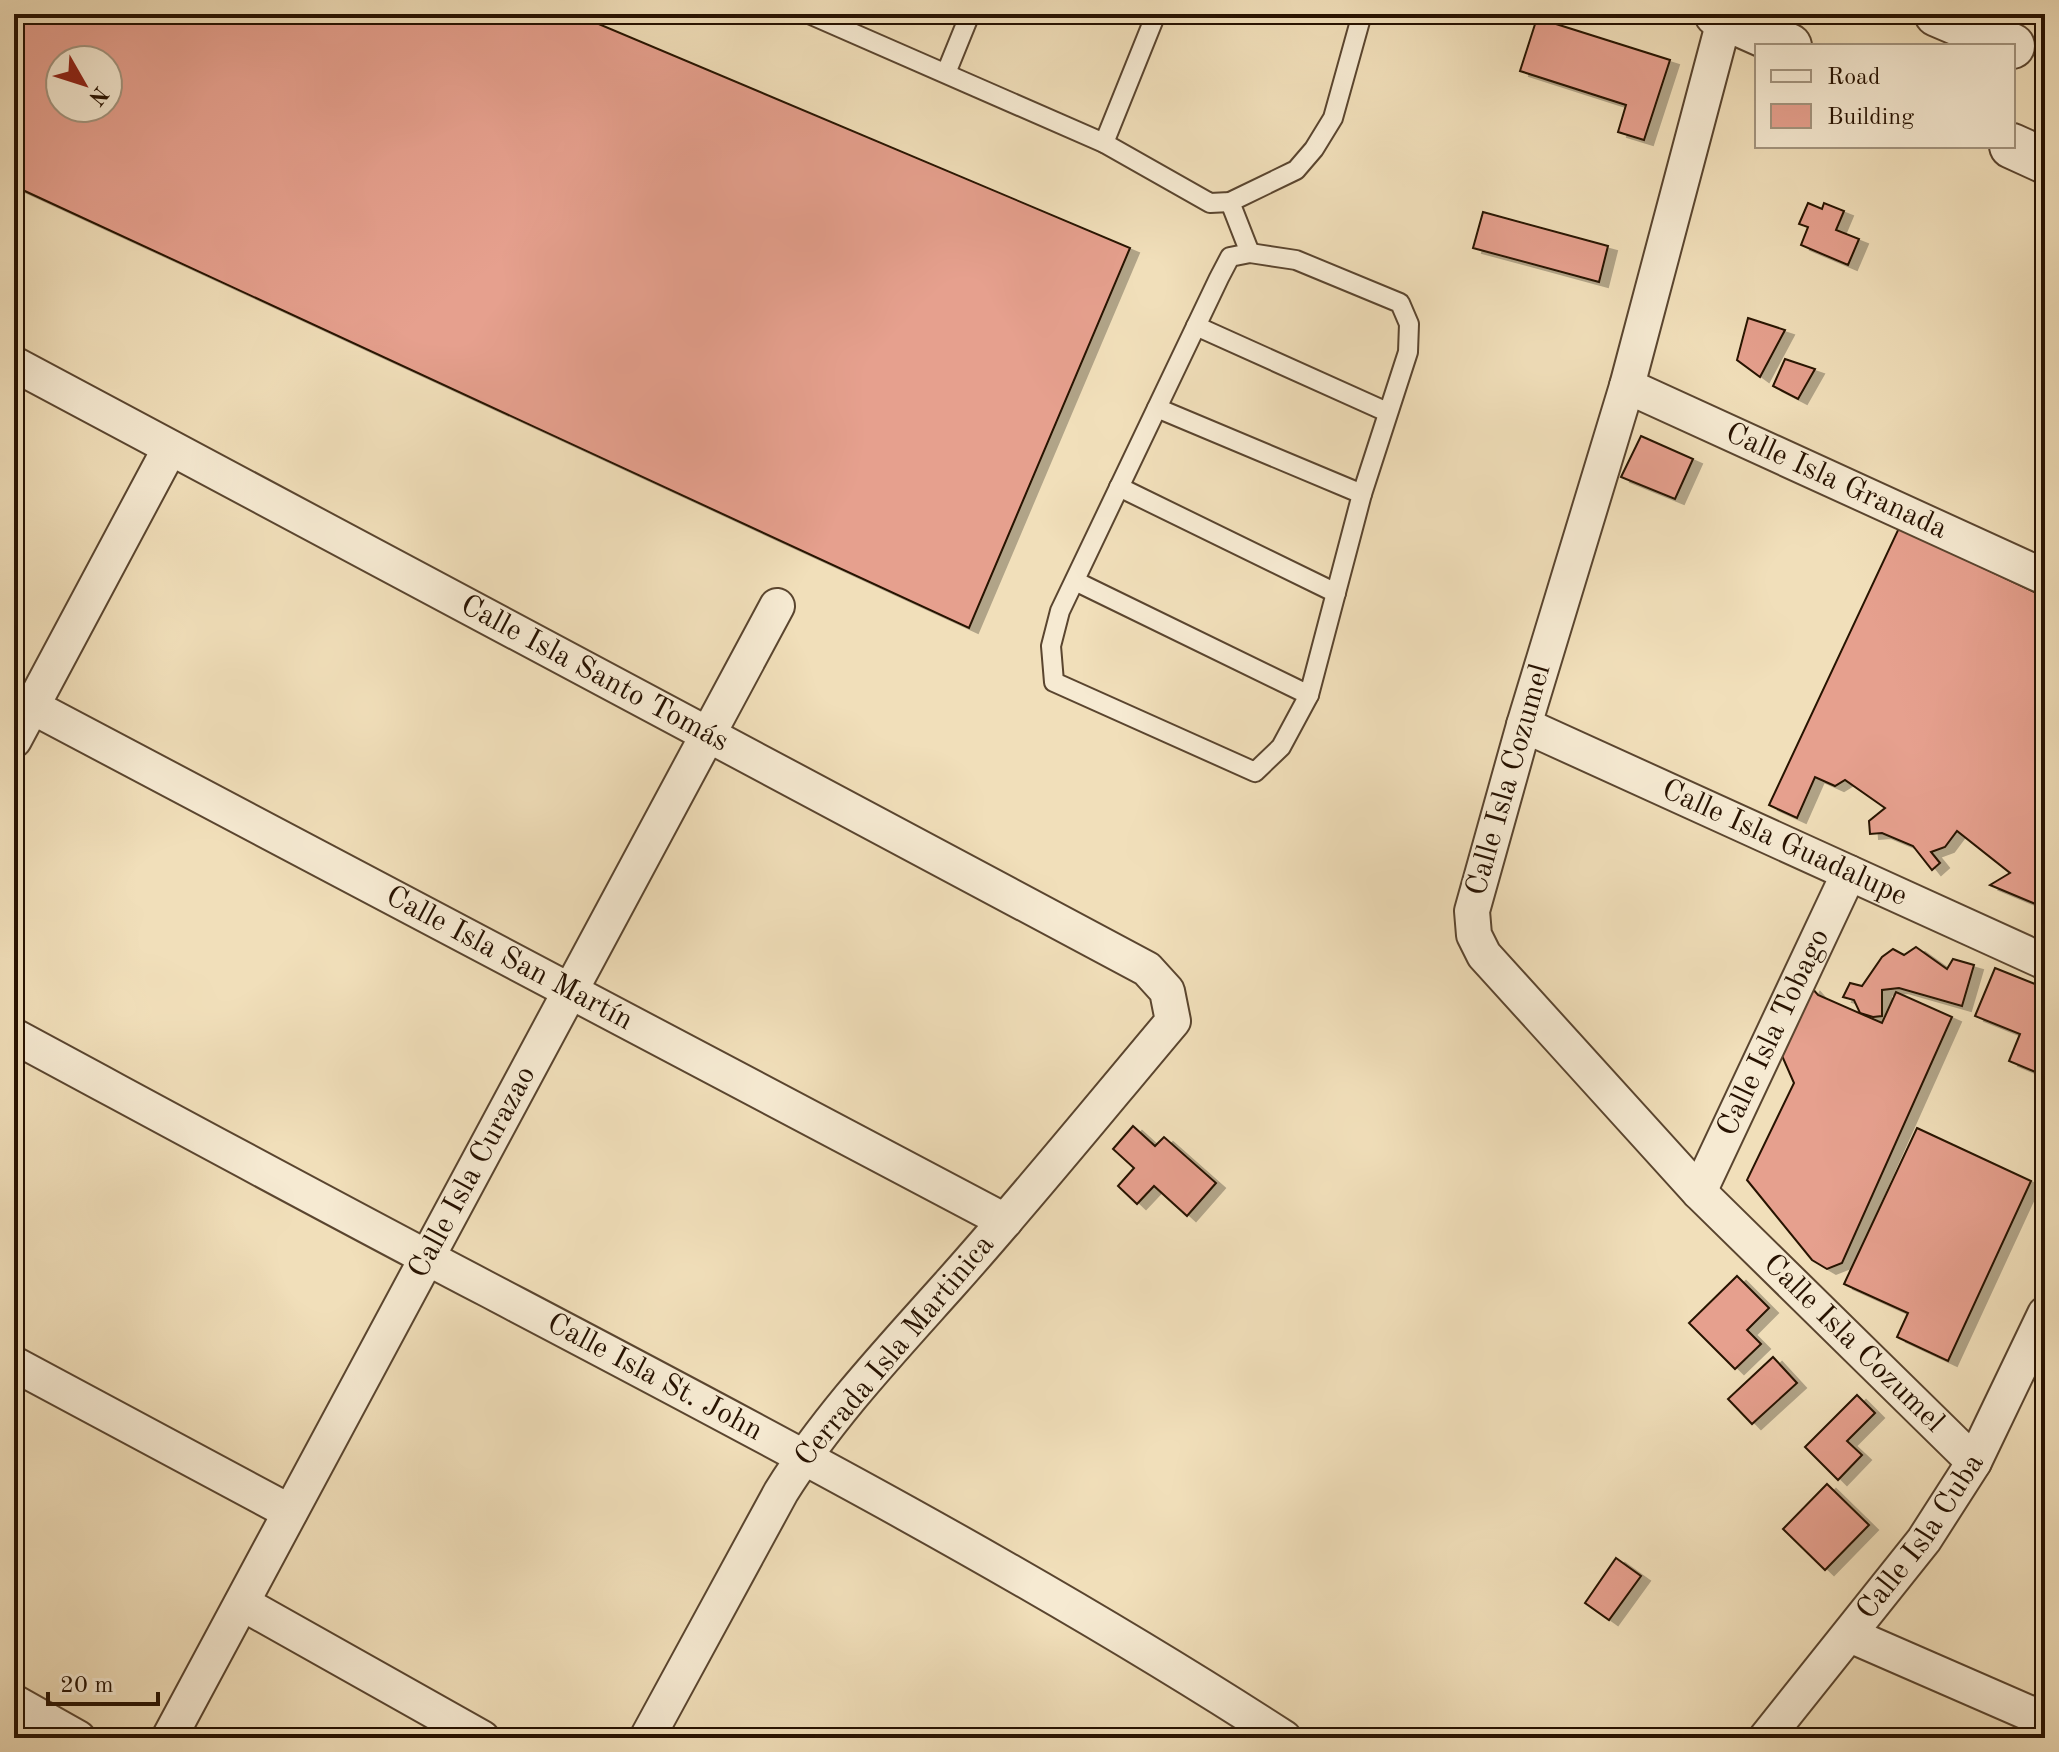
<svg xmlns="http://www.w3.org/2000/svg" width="2059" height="1752" font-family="'Old Standard TT',serif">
<defs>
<filter id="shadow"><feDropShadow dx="9" dy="5" stdDeviation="0" flood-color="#0004"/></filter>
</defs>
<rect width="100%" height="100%" fill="#f1dfba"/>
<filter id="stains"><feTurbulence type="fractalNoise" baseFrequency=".0025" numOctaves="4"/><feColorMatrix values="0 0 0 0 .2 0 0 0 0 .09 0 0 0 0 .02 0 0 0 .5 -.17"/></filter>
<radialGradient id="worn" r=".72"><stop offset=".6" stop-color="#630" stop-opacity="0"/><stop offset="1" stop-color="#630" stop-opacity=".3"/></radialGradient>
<!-- building -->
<g fill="#e6a08e" stroke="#271201" stroke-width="2" fill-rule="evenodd" filter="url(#shadow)">
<path d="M14,14H575L1130,248L969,628L14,186ZM60,60H108V108H60Z"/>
<polygon points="1537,18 1670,60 1644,140 1618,132 1626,105 1520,71"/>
<polygon points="1808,203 1822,209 1824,203 1844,211 1836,230 1859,239 1848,265 1801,245 1808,227 1799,224"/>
<polygon points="1483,212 1608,246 1599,282 1473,248"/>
<polygon points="1748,318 1785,330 1760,377 1737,360"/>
<polygon points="1785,359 1815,369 1798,399 1773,386"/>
<polygon points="1641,436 1693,459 1675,499 1621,477"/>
<polygon points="1899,528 2045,597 2045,908 1990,885 2010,873 1957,831 1945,847 1931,852 1940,863 1932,870 1913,846 1882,833 1870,834 1869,821 1885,808 1845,780 1835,786 1815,777 1797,818 1769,805"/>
<polygon points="1916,947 1947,969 1953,959 1974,965 1962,1006 1899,988 1882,990 1882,1016 1873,1017 1860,1013 1854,1000 1843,997 1850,983 1862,986 1882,957 1893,949 1904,955"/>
<polygon points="1995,968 2045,988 2045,1076 2009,1061 2020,1034 1975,1016"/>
<polygon points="1811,987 1818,995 1882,1023 1896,992 1952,1017 1842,1263 1827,1269 1812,1260 1747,1180 1794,1083 1779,1049"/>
<polygon points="1133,1126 1155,1146 1164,1137 1216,1183 1187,1216 1154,1186 1137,1204 1118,1186 1134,1168 1113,1149"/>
<polygon points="1917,1128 2031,1181 1948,1361 1897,1337 1908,1313 1844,1284"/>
<polygon points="1737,1276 1769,1308 1747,1330 1761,1344 1735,1369 1689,1323"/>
<polygon points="1773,1357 1797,1383 1752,1424 1728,1399"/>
<polygon points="1857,1395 1875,1413 1847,1441 1862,1455 1838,1480 1805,1447"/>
<polygon points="1827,1484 1869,1525 1825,1570 1783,1529"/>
<polygon points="1616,1558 1641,1576 1609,1620 1585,1603"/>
</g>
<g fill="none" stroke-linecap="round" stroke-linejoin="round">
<defs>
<g id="service">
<polyline points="809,14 1104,143 1210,203 1230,202 1296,170 1314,149 1333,118 1362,14"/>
<polyline points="946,73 970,14"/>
<polyline points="1104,143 1156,14"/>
<polyline points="1230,202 1250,253"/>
<polygon points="1250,253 1296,260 1400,303 1409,324 1408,352 1362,494 1309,695 1281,747 1255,772 1054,682 1051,646 1060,611 1219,278 1230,257"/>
<polyline points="1196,326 1387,412"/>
<polyline points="1157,408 1362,494"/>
<polyline points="1119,487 1336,593"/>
<polyline points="1075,581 1309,695"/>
</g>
<g id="minor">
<path id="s1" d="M1725,17L1627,386L1524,725L1472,911L1474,935L1484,955L1699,1192L1974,1462"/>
<path id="s2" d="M14,364L1147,969L1167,991L1173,1021C1099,1109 1026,1199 949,1285C890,1351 828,1417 781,1492L647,1738"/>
<path id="s3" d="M1627,386L2045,577"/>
<path id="s4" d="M14,697L1005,1221"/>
<path id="s5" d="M1524,725L2045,962"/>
<polyline points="14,740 170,448"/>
<path id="s6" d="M14,1036C170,1120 326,1205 483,1287C755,1430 1026,1571 1284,1738"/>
<path id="s7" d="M1699,1192L1849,873"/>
<polyline points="14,1364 290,1512"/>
<polyline points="242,1603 482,1738"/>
<polyline points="1850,1635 2045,1720"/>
<polyline points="14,1702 78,1738"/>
<path id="s8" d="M169,1738L777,606"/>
<path id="s9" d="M1766,1738L1924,1540L1974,1462L2045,1314"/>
</g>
<g id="tertiary">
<polyline points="1717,14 1789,46"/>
<polyline points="1937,14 2012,46"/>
<polyline points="2012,146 2045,161"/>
</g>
</defs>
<!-- service casing -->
<use href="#service" stroke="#5a452f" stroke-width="22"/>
<!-- minor casing -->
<use href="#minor" stroke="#5a452f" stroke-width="38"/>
<!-- tertiary casing -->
<use href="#tertiary" stroke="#5a452f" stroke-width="48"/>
<!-- service -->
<use href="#service" stroke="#f6ead2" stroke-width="18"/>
<!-- minor -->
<use href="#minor" stroke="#f6ead2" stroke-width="34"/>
<!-- tertiary -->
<use href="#tertiary" stroke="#f6ead2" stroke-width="44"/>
</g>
<g text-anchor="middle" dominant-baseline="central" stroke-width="6" stroke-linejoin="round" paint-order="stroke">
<!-- street labels -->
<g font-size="30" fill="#271201" stroke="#f6ead2">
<text stroke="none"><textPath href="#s3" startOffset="230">Calle Isla Granada</textPath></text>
<text stroke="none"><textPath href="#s2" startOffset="658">Calle Isla Santo Tomás</textPath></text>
<text transform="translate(1509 780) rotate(-74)">Calle Isla Cozumel</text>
<text stroke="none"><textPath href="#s5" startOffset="286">Calle Isla Guadalupe</textPath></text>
<text stroke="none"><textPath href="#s4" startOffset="560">Calle Isla San Martín</textPath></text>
<text stroke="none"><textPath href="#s7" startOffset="176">Calle Isla Tobago</textPath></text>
<text stroke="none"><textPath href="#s8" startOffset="642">Calle Isla Curazao</textPath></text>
<text stroke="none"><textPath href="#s1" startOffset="1512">Calle Isla Cozumel</textPath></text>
<text transform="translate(895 1351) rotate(-50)">Cerrada Isla Martinica</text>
<text stroke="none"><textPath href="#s6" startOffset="726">Calle Isla St. John</textPath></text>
<text stroke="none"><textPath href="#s9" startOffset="254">Calle Isla Cuba</textPath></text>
</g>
</g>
<!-- margin -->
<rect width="2059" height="1752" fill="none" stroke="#f1dfba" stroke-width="48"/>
<rect x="16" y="16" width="2027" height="1720" fill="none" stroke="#271201" stroke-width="4"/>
<rect x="24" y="24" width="2011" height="1704" fill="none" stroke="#271201" stroke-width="2"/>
<!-- legend -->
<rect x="1755" y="44" width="260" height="104" fill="#f6ead2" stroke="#a3947e" stroke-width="2"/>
<rect x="1771" y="70" width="40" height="12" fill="#f6ead2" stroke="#a3947e" stroke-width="2"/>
<text x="1827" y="84" font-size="24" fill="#271201">Road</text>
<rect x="1771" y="104" width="40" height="24" fill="#e6a08e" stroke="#a3947e" stroke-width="2"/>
<text x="1827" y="124" font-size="24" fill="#271201">Building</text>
<!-- north arrow -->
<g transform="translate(84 84) rotate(129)"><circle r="38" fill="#f6ead2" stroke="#a3947e" stroke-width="2"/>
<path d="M0-6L14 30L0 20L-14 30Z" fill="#8f2418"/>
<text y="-12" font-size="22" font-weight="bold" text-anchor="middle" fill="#271201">N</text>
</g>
<!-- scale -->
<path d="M48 1692v12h110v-12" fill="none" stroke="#271201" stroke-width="4"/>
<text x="60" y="1692" font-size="24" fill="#271201" stroke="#f6ead2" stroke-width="6" paint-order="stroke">20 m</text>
<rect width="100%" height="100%" filter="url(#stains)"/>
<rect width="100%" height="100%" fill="url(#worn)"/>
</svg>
